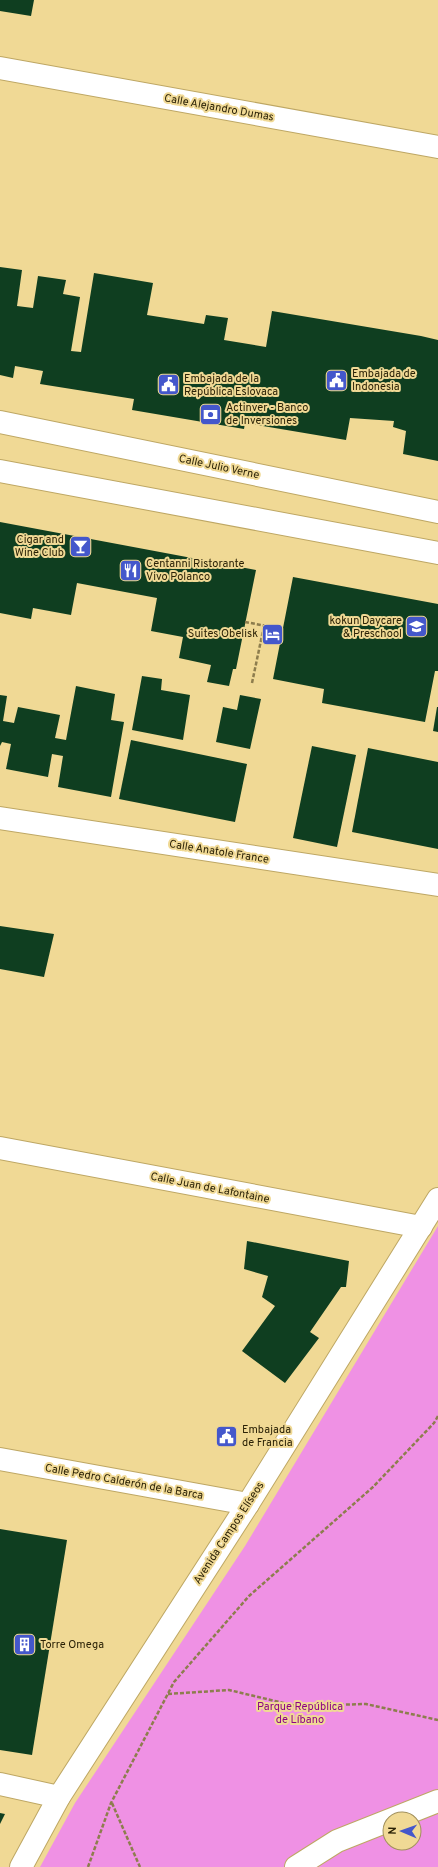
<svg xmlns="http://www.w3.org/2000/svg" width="438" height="1867" font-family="Overpass,sans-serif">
<rect width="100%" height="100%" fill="#f0d995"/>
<!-- green -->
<path fill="#ef91e4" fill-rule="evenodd" d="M438,1226V1867H40L75,1803L245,1546ZM390,1819H414V1843H390Z"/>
<!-- building -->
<g fill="#0f3e20">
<polygon points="0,0 34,0 31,16 0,11"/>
<polygon points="0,267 22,270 17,306 33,308 38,276 66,280 63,294 80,297 71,351 81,352 94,273 153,283 147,315 204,324 206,315 228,318 224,340 266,347 272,311 421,336 438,340 438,461 403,454 406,431 393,427 394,421 350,418 346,440 245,423 244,429 132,410 134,399 40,384 43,371 15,366 13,378 0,375"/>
<polygon points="0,522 256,570 236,669 233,669 229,686 207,682 211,665 179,658 183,637 151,631 157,598 77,583 71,615 33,608 31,619 0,613"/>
<polygon points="293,577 438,604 438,671 435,671 425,722 322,703 324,689 273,679"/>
<polygon points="142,676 162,679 161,690 190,695 183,740 132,730"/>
<polygon points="76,686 115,694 111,720 124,722 111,797 58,787 63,756 52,754 48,777 6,769 11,744 2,742 0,746 0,695 7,696 3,721 14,723 18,707 60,715 55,738 66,740"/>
<polygon points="240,695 261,699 250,749 216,742 223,707 237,710"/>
<polygon points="437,707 438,707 438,732 433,731"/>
<polygon points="131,740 247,764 235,822 119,799"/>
<polygon points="312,746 356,755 337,847 293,838"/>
<polygon points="368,748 438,762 438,849 352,832"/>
<polygon points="0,926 54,934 44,977 0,969"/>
<polygon points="247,1241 349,1261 346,1287 341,1287 310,1332 319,1338 285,1383 242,1351 275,1306 262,1297 268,1276 244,1269"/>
<polygon points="0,1529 67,1540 32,1755 0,1750"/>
<polygon points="0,1813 5,1814 0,1824"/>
</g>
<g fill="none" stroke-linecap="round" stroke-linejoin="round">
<defs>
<g id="street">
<polyline points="0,68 438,147"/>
<polyline points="0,818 438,885"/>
<polyline points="0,1148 421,1227"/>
<polyline points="0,1459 248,1504"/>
<polyline points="0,1784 59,1797"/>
</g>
<g id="secondary">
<polyline points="0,422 438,512"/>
<polyline points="0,471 438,553"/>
<polyline points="21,1867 59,1797 248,1504 438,1199"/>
<polyline points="296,1867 337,1841 438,1801"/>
</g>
</defs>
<!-- street casing -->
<use href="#street" stroke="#bea764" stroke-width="24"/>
<!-- secondary casing -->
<use href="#secondary" stroke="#bea764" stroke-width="24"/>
<!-- path -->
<g stroke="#8d7d4d" stroke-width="2.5" stroke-dasharray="4 2" stroke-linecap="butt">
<polyline points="245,622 283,629"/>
<polyline points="252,683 264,626"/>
<polyline points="168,1694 229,1690 296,1706 366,1704 438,1720"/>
<polyline points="112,1803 140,1867"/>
<polyline points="88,1867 111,1803 174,1682 249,1596 373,1487 434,1423 438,1416"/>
</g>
<!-- street -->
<use href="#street" stroke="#fff" stroke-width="22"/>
<!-- secondary -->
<use href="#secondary" stroke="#fff" stroke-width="22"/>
</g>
<!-- icons -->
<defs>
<symbol id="civic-square" viewBox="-11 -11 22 22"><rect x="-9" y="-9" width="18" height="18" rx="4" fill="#4457cb" stroke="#f0d995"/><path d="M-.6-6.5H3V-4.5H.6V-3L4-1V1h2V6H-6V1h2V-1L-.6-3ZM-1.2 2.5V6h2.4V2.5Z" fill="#fff"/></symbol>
<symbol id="bank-square" viewBox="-11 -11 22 22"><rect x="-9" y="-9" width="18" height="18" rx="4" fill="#4457cb" stroke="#f0d995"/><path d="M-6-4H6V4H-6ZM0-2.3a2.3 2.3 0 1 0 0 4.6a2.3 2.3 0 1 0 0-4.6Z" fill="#fff"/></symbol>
<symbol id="bar-square" viewBox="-11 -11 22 22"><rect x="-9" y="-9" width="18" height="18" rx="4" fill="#4457cb" stroke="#f0d995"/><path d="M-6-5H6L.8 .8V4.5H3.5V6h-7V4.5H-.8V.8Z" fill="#fff"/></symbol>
<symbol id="restaurant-square" viewBox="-11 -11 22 22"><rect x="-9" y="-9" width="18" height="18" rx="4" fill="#4457cb" stroke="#f0d995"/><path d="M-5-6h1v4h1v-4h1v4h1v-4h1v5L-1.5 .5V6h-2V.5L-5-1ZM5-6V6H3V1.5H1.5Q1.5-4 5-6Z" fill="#fff"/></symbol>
<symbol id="school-square" viewBox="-11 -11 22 22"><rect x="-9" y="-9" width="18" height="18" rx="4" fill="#4457cb" stroke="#f0d995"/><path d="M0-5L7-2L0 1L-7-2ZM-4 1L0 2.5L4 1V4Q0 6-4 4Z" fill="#fff"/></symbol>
<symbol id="hotel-square" viewBox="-11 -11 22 22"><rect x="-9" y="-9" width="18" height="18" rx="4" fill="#4457cb" stroke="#f0d995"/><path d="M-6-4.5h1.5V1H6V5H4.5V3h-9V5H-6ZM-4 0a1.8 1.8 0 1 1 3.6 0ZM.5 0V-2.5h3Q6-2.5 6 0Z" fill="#fff"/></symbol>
<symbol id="building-square" viewBox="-11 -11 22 22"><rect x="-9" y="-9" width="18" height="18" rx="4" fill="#4457cb" stroke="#f0d995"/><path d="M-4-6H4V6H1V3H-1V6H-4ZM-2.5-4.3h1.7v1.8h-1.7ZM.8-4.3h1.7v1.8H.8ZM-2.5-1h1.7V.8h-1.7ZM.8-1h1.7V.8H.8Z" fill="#fff"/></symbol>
</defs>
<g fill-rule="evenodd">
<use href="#civic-square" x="324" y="368" width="25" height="25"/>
<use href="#civic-square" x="156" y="372" width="25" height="25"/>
<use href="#bank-square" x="198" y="402" width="25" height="25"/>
<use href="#bar-square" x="68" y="534" width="25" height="25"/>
<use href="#restaurant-square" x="118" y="558" width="25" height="25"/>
<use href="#school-square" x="404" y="614" width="25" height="25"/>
<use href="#hotel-square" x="260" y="622" width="25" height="25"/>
<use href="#civic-square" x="214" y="1424" width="25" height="25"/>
<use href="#building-square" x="12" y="1632" width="25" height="25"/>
</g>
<g text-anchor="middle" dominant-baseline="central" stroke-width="4" stroke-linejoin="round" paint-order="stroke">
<!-- street labels -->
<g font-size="11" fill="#2b2206" stroke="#f0d995">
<text transform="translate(219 108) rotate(10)">Calle Alejandro Dumas</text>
<text transform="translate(219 467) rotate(12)">Calle Julio Verne</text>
<text transform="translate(219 852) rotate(9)">Calle Anatole France</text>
<text transform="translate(210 1188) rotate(11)">Calle Juan de Lafontaine</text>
<text transform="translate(124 1482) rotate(10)">Calle Pedro Calderón de la Barca</text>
<text transform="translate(229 1533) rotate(-57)">Avenida Campos Elíseos</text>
</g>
<!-- poi labels -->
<g font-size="11" fill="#2b2206" stroke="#f0d995" text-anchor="start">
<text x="352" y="374">Embajada de<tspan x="352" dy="13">Indonesia</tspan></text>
<text x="184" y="379">Embajada de la<tspan x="184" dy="13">República Eslovaca</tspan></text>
<text x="226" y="408">Actinver - Banco<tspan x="226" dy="13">de Inversiones</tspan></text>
<text x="64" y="540" text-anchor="end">Cigar and<tspan x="64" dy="13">Wine Club</tspan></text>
<text x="146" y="564">Centanni Ristorante<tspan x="146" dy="13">Vivo Polanco</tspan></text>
<text x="402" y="621" text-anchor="end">kokun Daycare<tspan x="402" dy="13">&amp; Preschool</tspan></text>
<text x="258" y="634" text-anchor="end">Suites Obelisk</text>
<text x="242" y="1430">Embajada<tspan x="242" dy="13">de Francia</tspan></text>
<text x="40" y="1645">Torre Omega</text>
</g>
<!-- park labels -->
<g font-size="11" fill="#8c0384" stroke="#f0d995">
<text x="300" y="1707">Parque República<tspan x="300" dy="13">de Líbano</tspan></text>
</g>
</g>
<!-- north arrow -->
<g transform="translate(402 1831) rotate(272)"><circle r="19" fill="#f0d995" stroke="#a1905c"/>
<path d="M0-3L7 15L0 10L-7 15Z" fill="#4457cb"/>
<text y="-6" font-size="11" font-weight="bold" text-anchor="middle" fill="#2b2206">N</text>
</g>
</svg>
